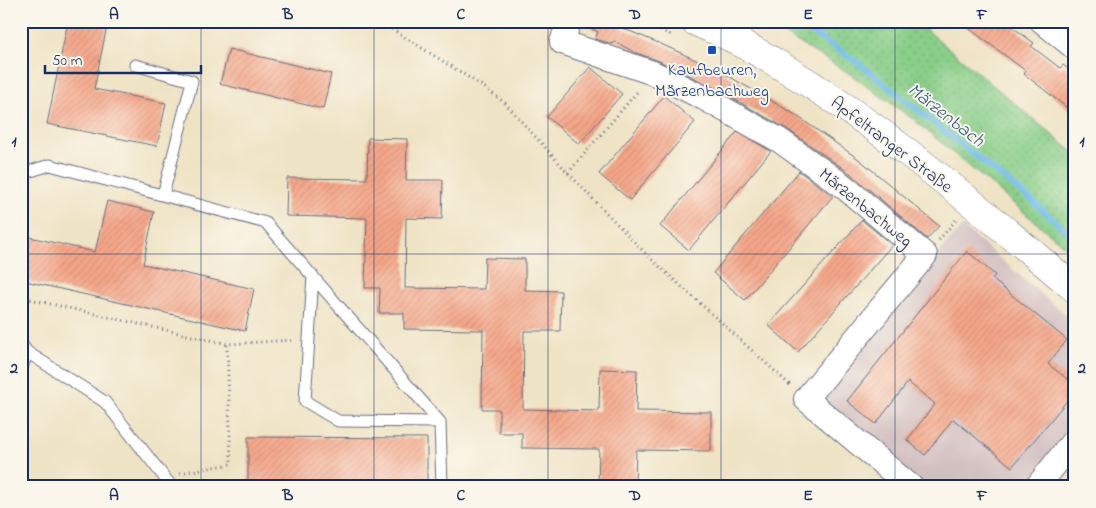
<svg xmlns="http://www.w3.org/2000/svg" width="1096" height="508" font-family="'Indie Flower',sans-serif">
  <defs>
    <pattern id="grass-dots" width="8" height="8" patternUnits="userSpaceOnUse" patternTransform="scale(1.25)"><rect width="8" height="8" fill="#89ce89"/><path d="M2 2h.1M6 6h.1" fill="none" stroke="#76b179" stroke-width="1.8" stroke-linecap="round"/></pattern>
    <pattern id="building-hatch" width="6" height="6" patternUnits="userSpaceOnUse" patternTransform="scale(1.25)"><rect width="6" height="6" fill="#f5a688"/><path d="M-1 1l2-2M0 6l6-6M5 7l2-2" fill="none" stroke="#d18f78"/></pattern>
  </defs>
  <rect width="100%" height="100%" fill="#fbf7ec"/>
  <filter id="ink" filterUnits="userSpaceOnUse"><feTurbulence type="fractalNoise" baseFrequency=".02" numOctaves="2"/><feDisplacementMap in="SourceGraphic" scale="10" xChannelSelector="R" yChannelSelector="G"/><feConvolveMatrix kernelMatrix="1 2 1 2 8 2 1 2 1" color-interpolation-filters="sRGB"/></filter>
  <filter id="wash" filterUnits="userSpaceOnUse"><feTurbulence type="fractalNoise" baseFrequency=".0096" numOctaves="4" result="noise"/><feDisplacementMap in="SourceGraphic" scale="20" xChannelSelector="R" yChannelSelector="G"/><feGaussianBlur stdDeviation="1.12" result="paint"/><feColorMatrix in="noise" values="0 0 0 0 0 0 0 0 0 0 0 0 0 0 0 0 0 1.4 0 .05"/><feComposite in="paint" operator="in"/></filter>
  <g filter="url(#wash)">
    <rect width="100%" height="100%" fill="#efe3c5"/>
    <path fill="#f7d1c8" d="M1075,456v31h-24z"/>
    <path fill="#d2bfc0" d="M962,226l113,97v103l-50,61h-106l-107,-88z"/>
    <path fill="url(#grass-dots)" stroke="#527e74" d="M763,21h153l159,133v101l-162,-136 -66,-47z"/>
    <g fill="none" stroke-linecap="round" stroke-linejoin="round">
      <path stroke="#73bceb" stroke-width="6" d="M794,21l64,42 173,137 44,39"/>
    </g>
    <g id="blocks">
      <path fill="url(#building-hatch)" d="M68,21h40l-14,68 72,14 -9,43 -110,-22z
        M586,21h19l56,23 57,26 76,44 66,46 79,66 -12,13 -76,-65 -64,-45 -76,-43 -52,-25 -25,-9 -20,-11 -2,3 -17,-5 3,-7 -13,-7z
        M959,21h45l30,22 -3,3 29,22 3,-3 12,9v40l-51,-40 2,-3z
        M229,49l102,25 -8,35 -103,-25z
        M590,67l32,27 -43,50 -32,-27z
        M664,96l31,26 -65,78 -31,-26z
        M737,132l34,19 -82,99 -29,-24z
        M368,138l39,1 -1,41h37l-1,39 -36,-1 -1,70 79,1 1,-31 40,1v31l36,1 -1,40h-36l-1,78 76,2 1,-42 37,1 -1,41 75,1v39l-75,-1 -1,37h-37l1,-38 -77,-1v-15h-23v-24h-17l1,-79 -79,-1v-16h-25l1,-25h-15l2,-70 -81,-2 1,-38 80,1z
        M799,171l34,25 -88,104 -32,-27z
        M107,201l47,11 -11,52 111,25 -9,42 -224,-51v-45l74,17z
        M862,220l30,25 -94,107 -30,-27z
        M967,251l28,24 -3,4 75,61 -19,24 27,21v6l-63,76 -59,-48 -28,36 -18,-15 28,-36 -27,-22 -32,42 -29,-23z
        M248,437l179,1v49h-179z"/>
    </g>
  </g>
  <g filter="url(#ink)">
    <use href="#blocks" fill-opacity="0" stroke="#656e82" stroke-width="1"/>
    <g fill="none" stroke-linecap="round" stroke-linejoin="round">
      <defs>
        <path id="lane" d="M135,65l57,16 -29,114
          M21,174l29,-9 216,58 174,199 2,65
          M313,276l-8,125 33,20 102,1
          M21,343l6,9 78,50 67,85
          M21,371l6,-19"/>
        <path id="street" d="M569,21l-7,21 91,31 51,25 75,42 63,45 83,70 -119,144 105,88
          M1042,21l33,27
          M1037,487l38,-48"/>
        <path id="secondary" d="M694,21c15,7 30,13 45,21 122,66 230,157 336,247"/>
      </defs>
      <use href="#lane" stroke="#656e82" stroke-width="13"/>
      <use href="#street" stroke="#656e82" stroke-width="26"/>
      <use href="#secondary" stroke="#656e82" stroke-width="29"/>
      <path stroke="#656e82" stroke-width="3" stroke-dasharray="1 4" stroke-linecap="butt" d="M379,21l105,66 21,16 63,70 80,83 142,129
        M637,21l37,15
        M568,173l70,-82
        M939,240l17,-20
        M21,302l8,-3 198,45 66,-4
        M180,473l51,-9 -4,-120"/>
      <use href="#lane" stroke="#fff" stroke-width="11"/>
      <use href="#street" stroke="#fff" stroke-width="24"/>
      <use href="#secondary" stroke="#fff" stroke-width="28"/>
    </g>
  </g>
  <path fill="none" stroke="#1b2f5e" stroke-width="1" stroke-opacity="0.55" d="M201,21v466M374,21v466M548,21v466M721,21v466M895,21v466M21,254h1054"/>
  <rect fill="#1a4fb4" stroke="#fbf7ec" stroke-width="2" x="707" y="45" width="10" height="10" rx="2.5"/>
  <g text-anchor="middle" stroke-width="4" stroke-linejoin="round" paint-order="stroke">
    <g font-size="18" fill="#164399" stroke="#fbf7ec">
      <text x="712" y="75">Kaufbeuren,<tspan x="712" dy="21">Märzenbachweg</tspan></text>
    </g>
    <g font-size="18" fill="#1b2f5e" stroke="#fbf7ec">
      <text transform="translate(892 144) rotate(37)" y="6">Apfeltranger Straße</text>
      <text transform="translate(866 207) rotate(39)" y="6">Märzenbachweg</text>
    </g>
    <g font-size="19" font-style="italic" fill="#355988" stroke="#fbf7ec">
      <text transform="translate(947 114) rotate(38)" y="7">Märzenbach</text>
    </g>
  </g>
  <rect width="1096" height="508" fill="none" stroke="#fbf7ec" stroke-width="55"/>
  <path d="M45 65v8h156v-8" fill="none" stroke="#1b2f5e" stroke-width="2.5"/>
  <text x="52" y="65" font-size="15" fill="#1b2f5e" stroke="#fbf7ec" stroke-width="4" paint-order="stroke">50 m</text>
  <rect x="28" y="28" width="1040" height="452" fill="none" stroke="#1b2f5e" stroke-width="2"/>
  <g font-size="16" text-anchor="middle" font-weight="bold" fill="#1b2f5e">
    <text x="114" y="19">A</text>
    <text x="288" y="19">B</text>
    <text x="461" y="19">C</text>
    <text x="635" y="19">D</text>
    <text x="808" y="19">E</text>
    <text x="982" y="19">F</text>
    <text x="14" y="146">1</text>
    <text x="1082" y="146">1</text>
    <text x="14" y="373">2</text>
    <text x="1082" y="373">2</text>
    <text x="114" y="500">A</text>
    <text x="288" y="500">B</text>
    <text x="461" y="500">C</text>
    <text x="635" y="500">D</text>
    <text x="808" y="500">E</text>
    <text x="982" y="500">F</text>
  </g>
</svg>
